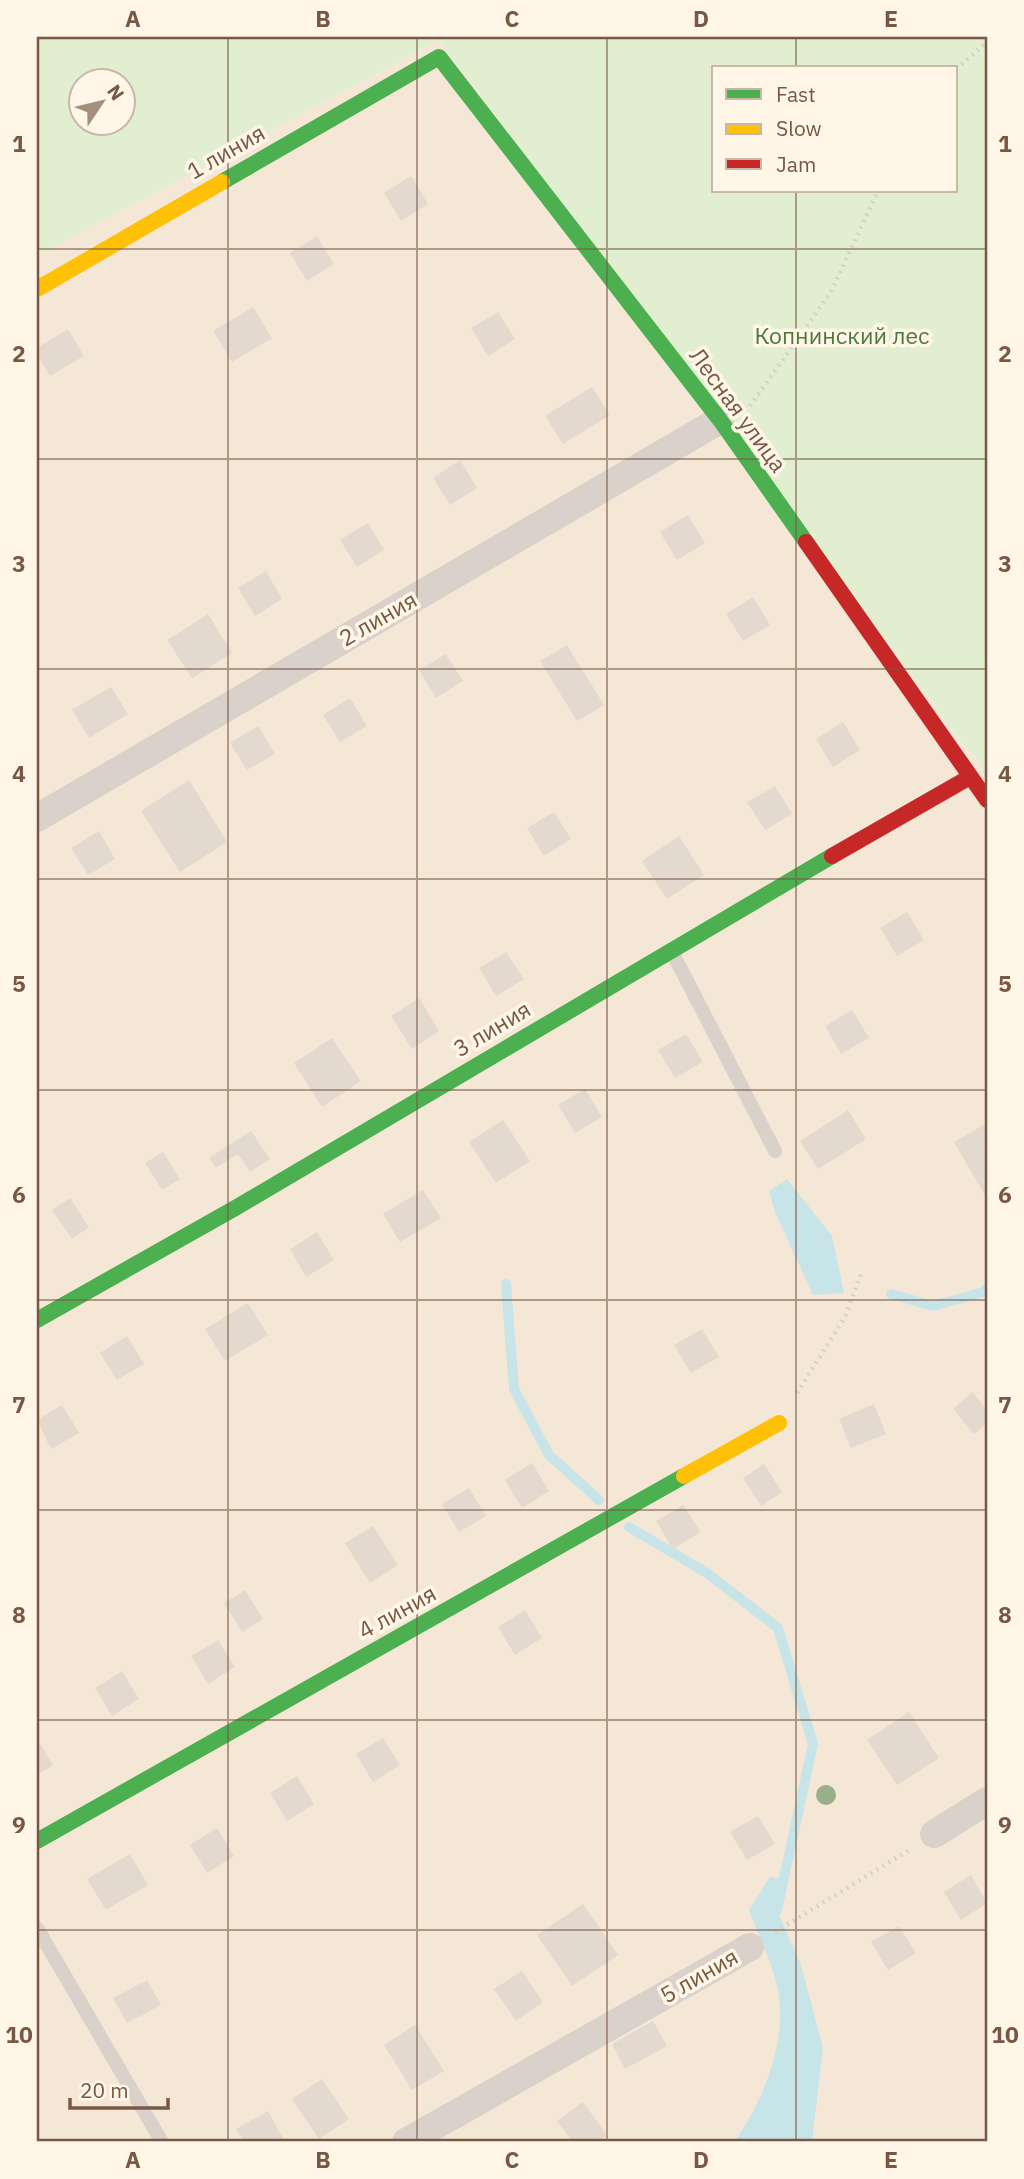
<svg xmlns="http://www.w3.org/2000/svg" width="1024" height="2179" font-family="'IBM Plex Sans',sans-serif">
  <rect width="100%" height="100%" fill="#f7f1e7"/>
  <path fill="#f4e7d6" d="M439,40l548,735v1367h-950v-1886z"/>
  <path fill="#e1efd0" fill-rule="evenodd" d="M37,37h950v738l-548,-735 -402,216zM714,68h242v123h-242zM80,80h42v42h-42z"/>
  <path fill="#c7e5e8" d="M787,1179l45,57 12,57 -31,2 -38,-83 -6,-21z
    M770,1877l14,2 -7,31 24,55 22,83 -11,94h-78c30,-42 55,-104 43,-156 -6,-26 -19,-51 -28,-76z"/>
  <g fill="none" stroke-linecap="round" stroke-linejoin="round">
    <path stroke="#c7e5e8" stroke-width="10" d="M506,1284l8,105 35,66 50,45
      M891,1294l42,12 51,-14 3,-4
      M629,1527l78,46 71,55 35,116 -36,166"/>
  </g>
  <path fill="#e4d9ce" d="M411,176l17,28 -27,17 -17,-28z
    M317,236l17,28 -27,17 -17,-28z
    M253,307l19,31 -40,24 -19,-31z
    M498,312l17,27 -27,17 -17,-28z
    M68,329l16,27 -34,20 -13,-22v-6z
    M592,387l18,28 -47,29 -18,-28z
    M460,460l17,28 -27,17 -17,-27z
    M688,515l17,28 -28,17 -17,-28z
    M368,523l16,27 -27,17 -17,-27z
    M266,571l16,28 -27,17 -17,-28z
    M753,597l17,28 -27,16 -17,-27z
    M208,614l24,39 -40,25 -25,-38z
    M567,645l37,60 -27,16 -37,-60z
    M446,654l17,27 -27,17 -17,-28z
    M111,687l17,27 -39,24 -17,-28z
    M350,698l17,28 -27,16 -17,-27z
    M843,722l17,28 -27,17 -17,-28z
    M258,726l17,28 -28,16 -17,-27z
    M189,780l38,62 -47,30 -39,-61z
    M775,786l17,28 -27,16 -18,-28z
    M554,812l17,27 -27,17 -17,-28z
    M99,831l16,28 -27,16 -17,-27z
    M679,836l25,39 -37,24 -25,-38z
    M907,912l17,28 -27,16 -17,-28z
    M506,952l18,27 -28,17 -17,-28z
    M419,998l20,33 -27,18 -21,-33z
    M852,1010l17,28 -28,16 -16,-28z
    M686,1034l17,28 -28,16 -17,-28z
    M332,1038l29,43 -39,26 -28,-44z
    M585,1089l17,28 -27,16 -17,-28z
    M848,1110l18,29 -48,30 -18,-28z
    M503,1120l27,41 -34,22 -27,-41z
    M987,1123v76l-33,-57z
    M251,1131l19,28 -20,13 -12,-18 -22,14 -7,-10z
    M163,1152l17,27 -18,11 -17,-27z
    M423,1190l18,28 -41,24 -17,-28z
    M70,1198l19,29 -17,12 -20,-29z
    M317,1232l17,28 -28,17 -16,-28z
    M248,1303l20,32 -43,26 -20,-32z
    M702,1329l17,28 -28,16 -17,-28z
    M127,1336l17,28 -27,16 -17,-27z
    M972,1392l15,17v14l-13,11 -21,-25z
    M874,1404l12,30 -35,14 -12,-29z
    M62,1405l17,28 -28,16 -14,-29z
    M532,1463l17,28 -27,17 -17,-28z
    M764,1464l18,28 -21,14 -18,-28z
    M469,1488l17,28 -27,16 -17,-28z
    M683,1505l18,27 -28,17 -17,-28z
    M373,1526l25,39 -28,18 -25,-40z
    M245,1590l18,29 -21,13 -18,-29z
    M525,1610l17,28 -27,17 -17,-28z
    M218,1640l17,27 -27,17 -17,-28z
    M122,1671l17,28 -27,17 -17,-28z
    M909,1712l30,46 -42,27 -30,-45z
    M37,1738l16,27 -16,10z
    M383,1738l17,27 -27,17 -17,-28z
    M297,1776l17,28 -27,17 -17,-28z
    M758,1816l17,28 -28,16 -17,-28z
    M217,1828l17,28 -27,17 -17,-28z
    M130,1854l18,31 -42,25 -19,-31z
    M971,1875l16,28 -26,17 -17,-28z
    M583,1904l35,51 -46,31 -35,-51z
    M899,1926l17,27 -28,17 -17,-28z
    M522,1971l21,31 -27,19 -22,-32z
    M147,1980l14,25 -34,18 -14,-25z
    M653,2021l14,25 -42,23 -13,-25z
    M415,2025l29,46 -32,19 -28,-45z
    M322,2079l27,40 -30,20 -27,-40z
    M583,2102l24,33 -10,7h-24l-16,-21z
    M268,2111l17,31h-41l-8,-13z"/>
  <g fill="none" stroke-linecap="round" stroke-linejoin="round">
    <path stroke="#d8d0c8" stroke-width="4.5" stroke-dasharray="2 5" stroke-linecap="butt" d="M956,69l31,-27
      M750,406l81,-114 47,-101
      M797,1393l48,-76 16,-43
      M775,1932l136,-83"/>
    <path stroke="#dad1cb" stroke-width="14" d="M671,950l104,201
      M37,1928l125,214"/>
    <path stroke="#dad1cb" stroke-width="28" d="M37,818l683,-398
      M934,1834l53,-33
      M406,2142l344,-195"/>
    <path stroke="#4caf50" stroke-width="16" d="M222,182l217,-125 281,363 86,122
      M37,1320l200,-113 595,-351
      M37,1841l647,-365"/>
    <path stroke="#ffc107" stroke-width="16" d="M37,289l185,-107
      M684,1476l95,-53"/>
    <path stroke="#c62828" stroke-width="16" d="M806,542l181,258
      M832,856l138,-79"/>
  </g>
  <circle fill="#98af87" cx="826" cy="1795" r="10"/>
  <path fill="none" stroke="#775845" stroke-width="2" stroke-opacity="0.55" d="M228,37v2105M417,37v2105M607,37v2105M796,37v31M796,191v1951M37,249h950M37,459h950M37,669h950M37,879h950M37,1090h950M37,1300h950M37,1510h950M37,1720h950M37,1930h950"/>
  <g text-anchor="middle" stroke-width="7" stroke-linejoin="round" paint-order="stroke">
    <g font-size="23" fill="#775845" stroke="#fff6e8">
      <text transform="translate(226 152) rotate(-30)" y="8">1 линия</text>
      <text transform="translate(738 410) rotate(54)" y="8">Лесная улица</text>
      <text transform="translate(378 619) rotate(-30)" y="8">2 линия</text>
      <text transform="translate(492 1029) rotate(-31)" y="8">3 линия</text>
      <text transform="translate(397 1612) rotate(-29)" y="8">4 линия</text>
      <text transform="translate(699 1976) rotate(-30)" y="8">5 линия</text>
    </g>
    <g font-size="23" fill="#4a7939" stroke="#fff6e8">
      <text x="842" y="344">Копнинский лес</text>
    </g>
  </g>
  <rect width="1024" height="2179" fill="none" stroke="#fff6e8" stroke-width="77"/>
  <rect x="712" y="66" width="245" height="126" fill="#fff6e8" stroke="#c9b7a7" stroke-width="2"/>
  <rect x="726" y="89" width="35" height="10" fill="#4caf50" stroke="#c9b7a7" stroke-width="2"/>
  <text x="776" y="102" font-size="21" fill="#775845">Fast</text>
  <rect x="726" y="124" width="35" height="10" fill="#ffc107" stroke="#c9b7a7" stroke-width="2"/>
  <text x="776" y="136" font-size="21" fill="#775845">Slow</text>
  <rect x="726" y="159" width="35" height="10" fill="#c62828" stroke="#c9b7a7" stroke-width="2"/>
  <text x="776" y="172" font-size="21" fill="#775845">Jam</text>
  <g transform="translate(102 102) rotate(55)"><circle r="33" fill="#fff6e8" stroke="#c9b7a7" stroke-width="2"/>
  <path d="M0-5L12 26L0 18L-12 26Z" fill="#a48e7e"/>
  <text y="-10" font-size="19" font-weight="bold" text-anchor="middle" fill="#775845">N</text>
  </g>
  <path d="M70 2098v10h98v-10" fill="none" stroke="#775845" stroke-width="3.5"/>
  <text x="80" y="2098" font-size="21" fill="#775845" stroke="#fff6e8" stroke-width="5" paint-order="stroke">20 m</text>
  <rect x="38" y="38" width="948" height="2102" fill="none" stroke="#775845" stroke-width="2.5"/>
  <g font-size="23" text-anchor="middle" font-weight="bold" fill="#775845">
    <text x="133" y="27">A</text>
    <text x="323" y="27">B</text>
    <text x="512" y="27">C</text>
    <text x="701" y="27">D</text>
    <text x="891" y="27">E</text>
    <text x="19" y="152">1</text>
    <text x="1005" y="152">1</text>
    <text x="19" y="362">2</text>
    <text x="1005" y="362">2</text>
    <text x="19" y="572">3</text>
    <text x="1005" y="572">3</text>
    <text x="19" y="782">4</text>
    <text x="1005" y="782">4</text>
    <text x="19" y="992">5</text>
    <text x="1005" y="992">5</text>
    <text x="19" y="1203">6</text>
    <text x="1005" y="1203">6</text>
    <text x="19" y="1413">7</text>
    <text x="1005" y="1413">7</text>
    <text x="19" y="1623">8</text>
    <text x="1005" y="1623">8</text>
    <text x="19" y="1833">9</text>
    <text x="1005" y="1833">9</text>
    <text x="19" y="2043">10</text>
    <text x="1005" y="2043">10</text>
    <text x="133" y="2168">A</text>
    <text x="323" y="2168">B</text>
    <text x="512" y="2168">C</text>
    <text x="701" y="2168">D</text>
    <text x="891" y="2168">E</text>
  </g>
</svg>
